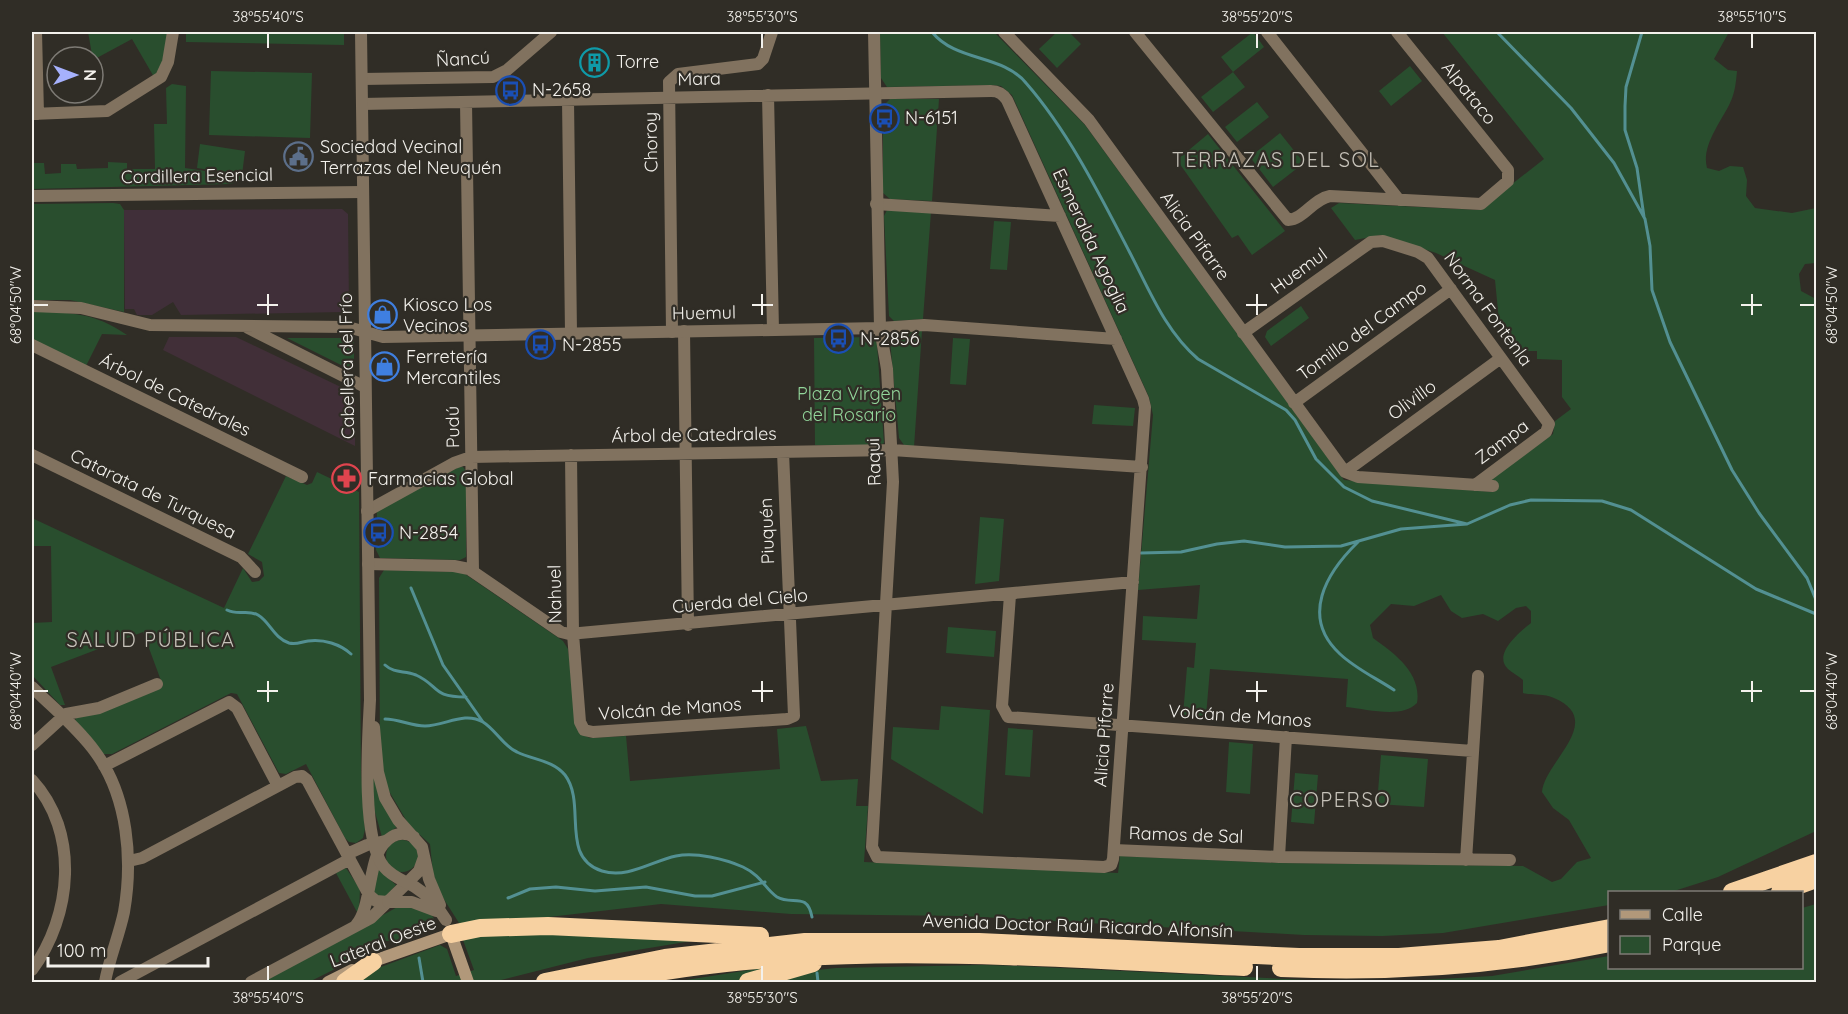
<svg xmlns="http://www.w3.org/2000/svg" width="1848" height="1014" font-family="Quicksand,sans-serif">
  <rect width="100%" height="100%" fill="#302d26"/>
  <path fill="#412f38" d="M169,337h67l109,52 10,15v42l-192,-96z"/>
  <path fill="#402f39" d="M342,209l6,5 1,93 -6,5 -162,3 -8,-13 -21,13h-15l-3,-6h-9l-1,-99z"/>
  <path fill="#294e2e" d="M88,32h80l-5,30 -9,15 -22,-38 -39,21z
    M186,32h158v13l-158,-3z
    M880,32h114l91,93 259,355 150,12 1,-11 -5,-1 63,-46 2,-13 16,-12 -9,-12v-37l-25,-1v-8h-16l-22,-30 -4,-41 -59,-27 -55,-18 -26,5 -24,-32 8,-5 140,7 65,-51 -102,-127h287l-15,27 14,11 9,1c-1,11 -2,22 -7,32 -9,19 -29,43 -23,65l12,3 11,-5 13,1 4,13 -1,16 9,12 37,5 24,-5v55l-11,1 -6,10 2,17 15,8v532l-98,46 -47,15h-61l-1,13 -166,28 -61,3 -78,-1 -342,-19 -171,-2 -130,-10 -164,19h-38l-19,-30 -7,-20 -3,-29 -21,-19 -23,-39 -6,-35 -1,-173 5,-8 78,2 101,69 5,8 11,84 11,5 36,-2 4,45 150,-12 -3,-40 29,-3 15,55 37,-2 -2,27h12l-4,56 254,11 2,-17 159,7 244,3 29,16 9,-3 16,-17 14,-4 -22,-38 -16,-12 -11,-16c2,-30 65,-71 12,-94 -11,-5 -20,-2 -31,-5v-13c-4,-4 -11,-7 -15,-11 -16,-15 13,-38 23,-46v-12l-5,-5 -10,2 -18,13 -15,-7 -21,4 -11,-7 -10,-16 -27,11 -23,-2 -21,21 3,13c21,15 49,35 44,65 -15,16 -50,6 -71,4l2,-28 -138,-10 -4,47 -23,-1 4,-48 7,1 2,-25 -54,-3 1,-24 54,3 3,-34 -62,5 15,-175 -4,-18 -137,-302 -11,-9 -9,-1 -105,2 -6,-9z
    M1057,32h12l12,12 -24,24 -18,-19z
    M1253,32l11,15 -31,25 12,15 -32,25 -12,-15 32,-25 -12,-15z
    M1410,66l12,15 -31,25 -12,-15z
    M211,71l101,2 -2,65 -101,-3z
    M172,84l14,2 -1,82 60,9 -14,7 -199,5v-26h12l1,11 16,-1v-9h15l1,5 31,-1v-6l19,1v6h28l-1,-45h13l-1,-36z
    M890,99h49l-7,102 -42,-2 -7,-6v-87z
    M1257,102l12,15 -32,25 -12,-15z
    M1280,133l24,30 -31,24 -23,-30z
    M1208,134l77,97 -33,24 -14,-20 -6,3 -55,-78z
    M200,144l45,7 -3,24 -45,-7z
    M113,203l7,1 4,6v102l-54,-12h-38v-96z
    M887,210l44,2 -8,107 -29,2 -5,-5 -5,-100z
    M994,221l17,1 -4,48 -17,-1z
    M1301,306l8,12 -38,28 -6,-9 2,-6z
    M32,311c39,2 62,1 95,24l-25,-1 -16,32 -54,-27z
    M922,331l-8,116 -10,-2 -5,-7 -9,-98 5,-7z
    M870,337l6,2 1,5 7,99 -6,3 -63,-1 -1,-107z
    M287,338h64l3,4v27l-3,1z
    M953,338l17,1 -4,46 -16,-1z
    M1094,405l41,3 -2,18 -41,-2z
    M459,467h4l3,4v86l-6,3 -80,-2 -4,-8 1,-39z
    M317,472l42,20 2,278 4,59 -2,9 -7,5 -7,-1 -4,-4 -39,-74 -20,10 -7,-1 -42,-79 -6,-1 -119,61h-9l-28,-32 1,-5 25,-5 62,-26 -20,-54 -92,35 14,38h-5l-28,-30v-52l20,-1 -1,-76h-19v-28l192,90 19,-40 9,14 7,-1 5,-5 -2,-14 -14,-8 38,-78 21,9 5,-2z
    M980,517l24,2 -5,62 -24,3z
    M948,627l48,4 -2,26 -48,-4z
    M941,706l49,4 -7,104 -92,-55 2,-32 46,3z
    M1008,728l25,2 -3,47 -25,-2z
    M1229,742l24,2 -3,50 -24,-2z
    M1381,755l47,4 -4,48 -47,-3z
    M371,766l26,61 -15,10 -9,-32z
    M1295,773l23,2 -4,49 -23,-2z
    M386 856a16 16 0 1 1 32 0a16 16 0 1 1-32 0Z
    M346,868l14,21 -1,22 -2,1 -21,-39z
    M377,868l19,17 -10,11h-8l-7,-8z
    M1816,904v78h-428l104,-6 117,-20 1,12h192v-60z
    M401,905l30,8 7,14 -36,14h-22l-30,12 -11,14 -30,15h-47z
    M474,932l224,8 -110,18 -95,24h-141l18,-11 70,-26 7,4 9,27 18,-6 -11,-30z
    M788,964l-49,18h-68h2z
    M982,965l37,1 331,16h-580l39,-11 27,-3z"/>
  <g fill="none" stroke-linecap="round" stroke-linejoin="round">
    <path stroke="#539092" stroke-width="3" d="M932,32c24,30 70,22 94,51 42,48 74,112 103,168 20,38 36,80 69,108l88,51 9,10 21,39 28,28 28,14 95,23
      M1497,32l74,76 43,55 31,56 5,27 2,44 18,52 62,128 27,43 48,65 9,22
      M1642,32l-16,55 -1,19v24l12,38 7,49
      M1358,542c-32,31 -58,75 -18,112 16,15 36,24 54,36
      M1141,553l40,-1 36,-8 27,-3 41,6 56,-1 60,-17 66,-5 43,-19 21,-5 71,1 29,9 125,79 60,25
      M411,588l32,77 40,57
      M227,610c12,6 20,-1 31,5 12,7 16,23 31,28 7,2 12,-1 19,-2 16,-2 32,3 43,13
      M385,665c10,9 19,5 31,10 24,11 15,22 50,22
      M385,719c14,0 26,7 40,7 20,0 39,-15 58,-4 13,8 20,24 34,30 16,8 36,8 48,23 22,29 -6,82 37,96 26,8 50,-10 74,-15 20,-4 49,3 67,11 19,9 22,22 34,30 15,9 30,-6 35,20
      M508,898l22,-9 26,-2 39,4 51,-4 49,9h17l53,-14
      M419,958l4,24
      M817,973l1,9"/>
    <path stroke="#81725f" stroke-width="12" d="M36,32l2,82
      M1004,32l85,88 256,352 13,5 135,9
      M1135,32l153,188c16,-1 25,-21 42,-24l151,8 27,-23v-11l-111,-138
      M1267,32l132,168
      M362,79l131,-2 14,-7 44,-38
      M768,95l5,235
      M568,100l3,233
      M466,102l7,469
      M362,104l629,-13c8,0 12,3 16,9 45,100 91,199 136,299l2,8 -32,452 -2,6 -7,2 -227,-10 -5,-10 21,-365 -6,-113 -7,-41 44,-3 192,14
      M32,114l75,-3 54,-34 7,-15 5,-30
      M32,196l331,-4
      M876,204l184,12
      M684,331l4,294
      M672,332l-3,-250 9,-8 80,-10 5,-5 9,-27
      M1243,333l128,-91 12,-1 35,11 10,6 121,166 -3,8 -71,53
      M32,345l270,132
      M1294,403l157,-114
      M32,455l209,102 14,15
      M571,455l2,179 7,88 4,8 9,2 194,-13 7,-3 -11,-264
      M1345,472l156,-114
      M367,511l87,-48 17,-6 421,-7 250,17
      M368,564l86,2 15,3 92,63 8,2 564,-52
      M1010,595l-8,111 6,11 465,34
      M32,687c21,21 46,41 64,66 32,44 37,107 28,159 -5,24 -15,47 -19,70
      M32,745l34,-31 33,-6 58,-24
      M104,766l125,-64 8,6 41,78
      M32,780c48,52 40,136 0,190
      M1114,850l165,7 231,3
      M347,854l20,-9 18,-4
      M1279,857l7,-120
      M1466,860l12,-184
      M129,861l13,-3 153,-81 7,-1 5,4 62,115 7,6 12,1
      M356,925c13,-14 13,-50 21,-70
      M120,982l230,-123
      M251,982l120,-64 36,-35"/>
    <path stroke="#81725f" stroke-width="12" d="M361,32l9,668c-2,37 -9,139 14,167 8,10 21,14 31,20 13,8 23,20 31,33
      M32,306l49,2 69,17 198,2 35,10 497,-9 -6,-296
      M248,328l117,59
      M374,727l4,45 7,26 13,22 24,27 7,32 11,26
      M377,855c7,-16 21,-27 37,-18
      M407,883l12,-12 5,-14
      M388,902h24l24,9"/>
    <path stroke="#b1987a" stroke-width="12" d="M368,963l83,-29 17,48
      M328,982l24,-12"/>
    <path stroke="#f7d1a1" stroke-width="18" d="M1732,892l84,-29
      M1780,892l36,-13
      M451,934l29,-6 68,-2 212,10
      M1281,968c112,5 219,-2 329,-25
      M345,982l28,-20
      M545,982l120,-24 140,-16h174l320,15h100l100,-8 111,-21
      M606,982c211,-45 425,-24 638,-15
      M748,982l65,-19"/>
  </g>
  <path fill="none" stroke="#f3f1ec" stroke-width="2" d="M268,33v15M762,33v15M1257,33v15M1752,33v15M268,294v21M762,294v21M1257,294v21M1752,294v21M33,305h15M257,305h21M752,305h21M1246,305h21M1741,305h21M1800,305h15M268,681v21M762,681v21M1257,681v21M1752,681v21M33,691h15M257,691h21M752,691h21M1246,691h21M1741,691h21M1800,691h15M268,966v15M762,966v15M1257,966v15"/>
  <defs>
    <symbol id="building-ring" viewBox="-11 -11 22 22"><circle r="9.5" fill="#302d26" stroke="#0f9aa8" stroke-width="1.5"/><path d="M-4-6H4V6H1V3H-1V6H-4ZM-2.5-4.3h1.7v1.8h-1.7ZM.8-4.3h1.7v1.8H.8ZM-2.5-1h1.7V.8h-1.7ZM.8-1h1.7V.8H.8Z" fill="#0f9aa8"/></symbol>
    <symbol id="bus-ring" viewBox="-11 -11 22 22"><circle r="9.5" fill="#302d26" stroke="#1a4fb4" stroke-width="1.5"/><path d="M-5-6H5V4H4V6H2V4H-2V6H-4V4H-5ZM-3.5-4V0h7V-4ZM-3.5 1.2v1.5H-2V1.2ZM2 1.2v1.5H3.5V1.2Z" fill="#1a4fb4"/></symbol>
    <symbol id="civic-ring" viewBox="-11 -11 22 22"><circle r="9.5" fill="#302d26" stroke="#5c6f8a" stroke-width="1.5"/><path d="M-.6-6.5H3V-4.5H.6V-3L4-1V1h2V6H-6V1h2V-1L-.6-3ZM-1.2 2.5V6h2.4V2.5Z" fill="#5c6f8a"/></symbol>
    <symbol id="shop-ring" viewBox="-11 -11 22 22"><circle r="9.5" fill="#302d26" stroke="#3f7fe0" stroke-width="1.5"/><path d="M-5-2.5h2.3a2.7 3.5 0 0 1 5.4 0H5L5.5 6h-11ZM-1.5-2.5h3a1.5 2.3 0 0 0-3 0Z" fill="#3f7fe0"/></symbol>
    <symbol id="pharmacy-ring" viewBox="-11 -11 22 22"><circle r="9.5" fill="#302d26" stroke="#e0444e" stroke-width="1.5"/><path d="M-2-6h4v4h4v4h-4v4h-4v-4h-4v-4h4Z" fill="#e0444e"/></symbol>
  </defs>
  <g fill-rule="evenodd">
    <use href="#building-ring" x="578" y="46" width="33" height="33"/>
    <use href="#bus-ring" x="494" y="74" width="33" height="33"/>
    <use href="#bus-ring" x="868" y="102" width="33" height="33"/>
    <use href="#civic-ring" x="282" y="140" width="33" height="33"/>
    <use href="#shop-ring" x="366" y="298" width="33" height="33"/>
    <use href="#bus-ring" x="822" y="322" width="33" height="33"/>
    <use href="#bus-ring" x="524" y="328" width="33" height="33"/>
    <use href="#shop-ring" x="368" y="350" width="33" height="33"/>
    <use href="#pharmacy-ring" x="330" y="462" width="33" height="33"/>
    <use href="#bus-ring" x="362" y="516" width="33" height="33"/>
  </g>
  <g text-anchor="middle" stroke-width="4.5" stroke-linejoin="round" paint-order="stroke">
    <g font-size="18" fill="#f3f1ec" stroke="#302d26">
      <text transform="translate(463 59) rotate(-3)" y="6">Ñancú</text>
      <text transform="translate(699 79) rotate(-1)" y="6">Mara</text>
      <text transform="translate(1469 93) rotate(51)" y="6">Alpataco</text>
      <text transform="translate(651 142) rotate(-91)" y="6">Choroy</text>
      <text transform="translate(197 176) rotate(-1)" y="6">Cordillera Esencial</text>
      <text transform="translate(1195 236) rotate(54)" y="6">Alicia Pifarre</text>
      <text transform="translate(1091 241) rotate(65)" y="6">Esmeralda Agoglia</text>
      <text transform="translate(1299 271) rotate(-36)" y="6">Huemul</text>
      <text transform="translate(1488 309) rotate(54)" y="6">Norma Fontenla</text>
      <text transform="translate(704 313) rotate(-1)" y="6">Huemul</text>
      <text transform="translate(1362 331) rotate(-36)" y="6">Tomillo del Campo</text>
      <text transform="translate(347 366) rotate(-91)" y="6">Cabellera del Frío</text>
      <text transform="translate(175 395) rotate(26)" y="6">Árbol de Catedrales</text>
      <text transform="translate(1412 400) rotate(-36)" y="6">Olivillo</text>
      <text transform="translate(453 427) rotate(-91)" y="6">Pudú</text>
      <text transform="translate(694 435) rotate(-1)" y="6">Árbol de Catedrales</text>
      <text transform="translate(1502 442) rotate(-37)" y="6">Zampa</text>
      <text transform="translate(874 462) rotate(-92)" y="6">Raqui</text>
      <text transform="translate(153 494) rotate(26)" y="6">Catarata de Turquesa</text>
      <text transform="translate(767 531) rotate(-92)" y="6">Piuquén</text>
      <text transform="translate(555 594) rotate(-91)" y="6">Nahuel</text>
      <text transform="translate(740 601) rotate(-5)" y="6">Cuerda del Cielo</text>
      <text transform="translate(670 709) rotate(-4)" y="6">Volcán de Manos</text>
      <text transform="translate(1240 716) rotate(4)" y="6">Volcán de Manos</text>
      <text transform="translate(1104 735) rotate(-86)" y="6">Alicia Pifarre</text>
      <text transform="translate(1186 835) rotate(2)" y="6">Ramos de Sal</text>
      <text transform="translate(1078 926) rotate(2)" y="6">Avenida Doctor Raúl Ricardo Alfonsín</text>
      <text transform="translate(383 942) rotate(-21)" y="6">Lateral Oeste</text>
    </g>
    <g font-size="18" fill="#f3f1ec" stroke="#302d26" text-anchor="start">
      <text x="616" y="68">Torre</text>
      <text x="532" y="96">N-2658</text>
      <text x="905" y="124">N-6151</text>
      <text x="320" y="153">Sociedad Vecinal<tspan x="320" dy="21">Terrazas del Neuquén</tspan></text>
      <text x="403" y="311">Kiosco Los<tspan x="403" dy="21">Vecinos</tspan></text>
      <text x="860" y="345">N-2856</text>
      <text x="562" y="351">N-2855</text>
      <text x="406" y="363">Ferretería<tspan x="406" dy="21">Mercantiles</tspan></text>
      <text x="368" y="485">Farmacias Global</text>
      <text x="399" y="539">N-2854</text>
    </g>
    <g font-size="18" fill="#92d59a" stroke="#302d26">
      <text x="849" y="400">Plaza Virgen<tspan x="849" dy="21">del Rosario</tspan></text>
    </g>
    <g font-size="20" letter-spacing="1.5" fill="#c6c2b9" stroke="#302d26">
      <text x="1276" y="167">TERRAZAS DEL SOL</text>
      <text x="151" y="647">SALUD PÚBLICA</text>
      <text x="1340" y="807">COPERSO</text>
    </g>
  </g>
  <rect width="1848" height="1014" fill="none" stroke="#302d26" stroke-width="66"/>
  <rect x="1608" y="891" width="195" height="78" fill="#302d26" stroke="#7e7b75" stroke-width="1.5"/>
  <rect x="1620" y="910" width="30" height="9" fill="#b1987a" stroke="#7e7b75" stroke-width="1.5"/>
  <text x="1662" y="921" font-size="18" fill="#f3f1ec">Calle</text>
  <rect x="1620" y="936" width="30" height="18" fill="#294e2e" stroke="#7e7b75" stroke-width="1.5"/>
  <text x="1662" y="951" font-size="18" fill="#f3f1ec">Parque</text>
  <g transform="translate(75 75) rotate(90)"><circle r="28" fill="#302d26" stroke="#7e7b75" stroke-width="1.5"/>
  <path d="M0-4.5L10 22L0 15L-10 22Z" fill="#a6b1fc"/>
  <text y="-9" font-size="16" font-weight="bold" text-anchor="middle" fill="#f3f1ec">N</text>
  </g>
  <path d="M48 957v9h160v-9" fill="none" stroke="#f3f1ec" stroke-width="3"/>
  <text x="57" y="957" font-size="18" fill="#f3f1ec" stroke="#302d26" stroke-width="4.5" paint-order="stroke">100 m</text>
  <rect x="33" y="33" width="1782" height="948" fill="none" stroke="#f3f1ec" stroke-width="2"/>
  <g font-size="15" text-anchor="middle" fill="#f3f1ec">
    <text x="268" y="22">38°55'40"S</text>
    <text x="762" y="22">38°55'30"S</text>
    <text x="1257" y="22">38°55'20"S</text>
    <text x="1752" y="22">38°55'10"S</text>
    <text transform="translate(1832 305) rotate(-90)" y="5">68°04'50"W</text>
    <text transform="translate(16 305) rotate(-90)" y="5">68°04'50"W</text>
    <text transform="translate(1832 691) rotate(-90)" y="5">68°04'40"W</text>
    <text transform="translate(16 691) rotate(-90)" y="5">68°04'40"W</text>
    <text x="268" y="1003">38°55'40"S</text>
    <text x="762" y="1003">38°55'30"S</text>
    <text x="1257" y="1003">38°55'20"S</text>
  </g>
</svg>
